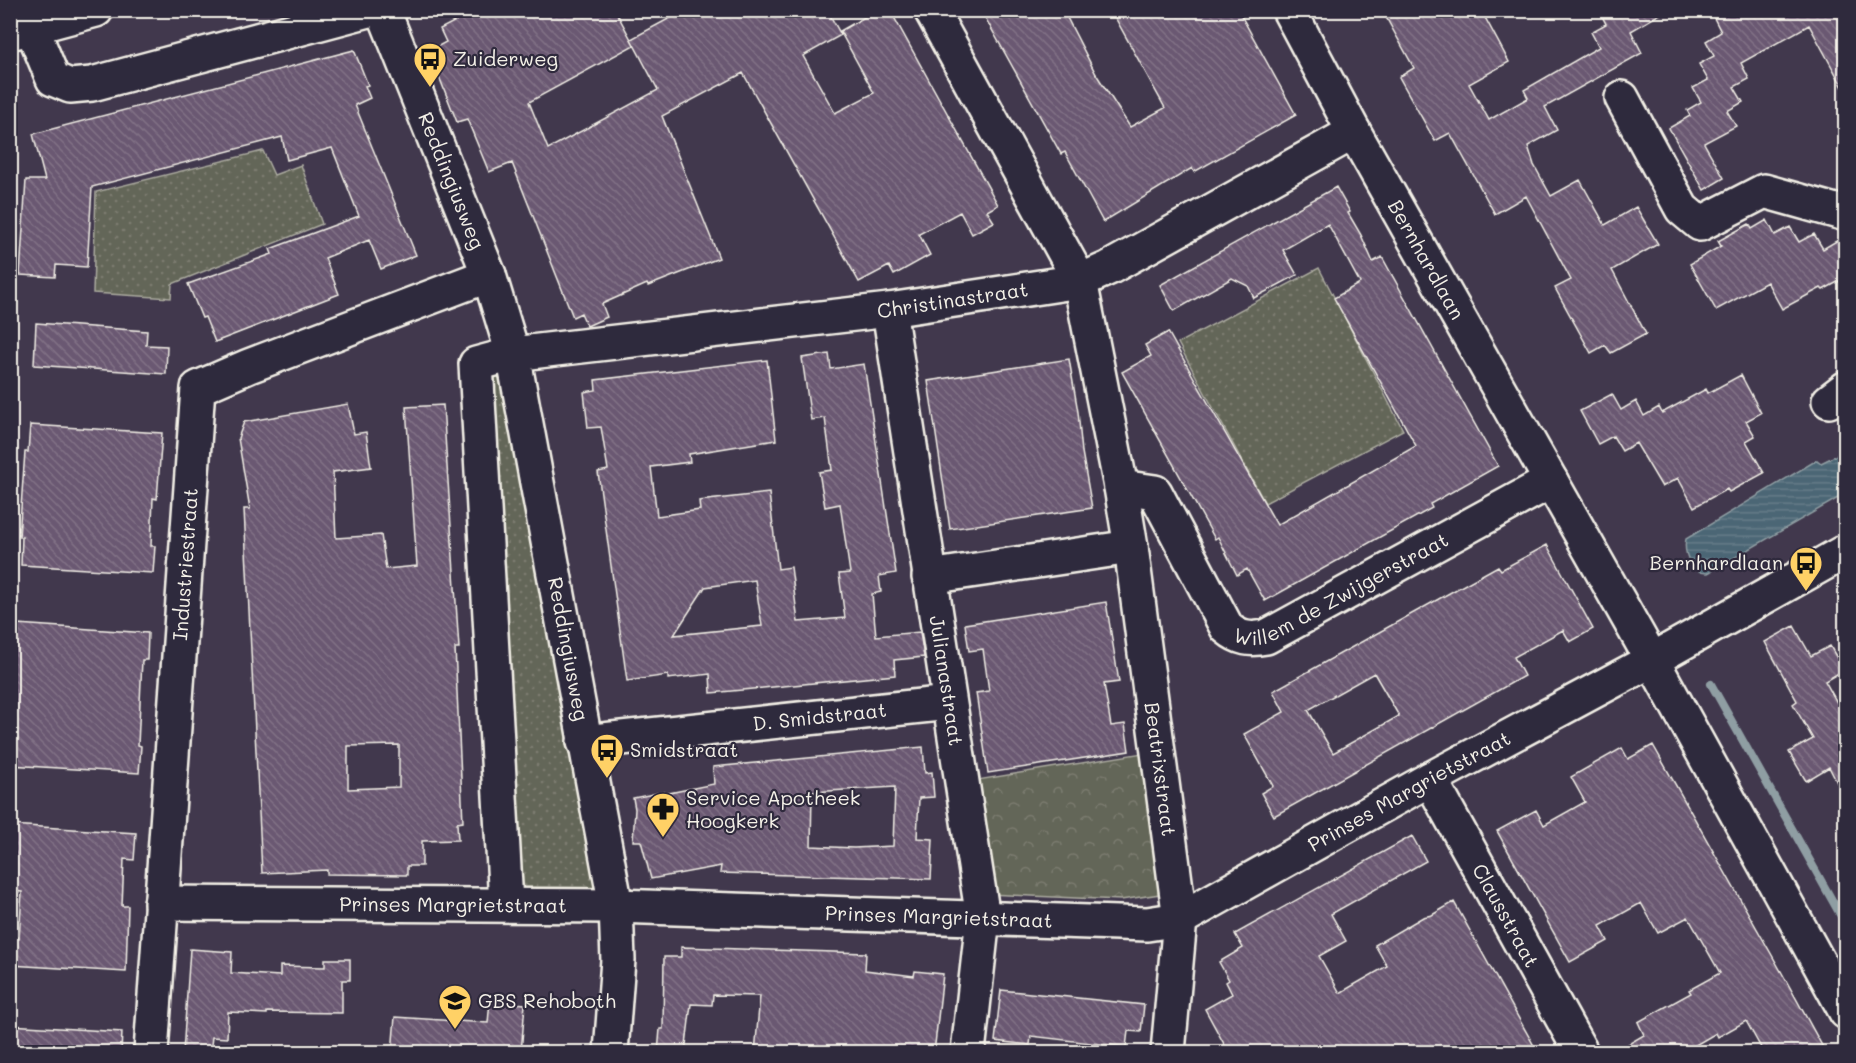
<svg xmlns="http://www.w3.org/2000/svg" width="1856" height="1063" font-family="Mali,sans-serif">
  <defs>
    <pattern id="grass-dots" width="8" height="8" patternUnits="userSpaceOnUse" patternTransform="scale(1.5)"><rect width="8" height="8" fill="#646658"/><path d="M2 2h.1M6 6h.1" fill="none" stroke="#7b7c70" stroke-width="1.8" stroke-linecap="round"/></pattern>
    <pattern id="park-crowns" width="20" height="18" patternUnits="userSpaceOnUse" patternTransform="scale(1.5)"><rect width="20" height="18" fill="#646658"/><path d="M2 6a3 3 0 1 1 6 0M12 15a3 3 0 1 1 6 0" fill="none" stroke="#7b7c70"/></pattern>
    <pattern id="water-rules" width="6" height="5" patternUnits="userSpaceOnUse" patternTransform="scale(1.5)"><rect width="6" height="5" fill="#4c6675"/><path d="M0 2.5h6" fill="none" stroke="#667c89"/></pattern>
    <pattern id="building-back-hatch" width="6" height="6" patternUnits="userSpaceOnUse" patternTransform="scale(1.5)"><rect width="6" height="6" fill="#6b5972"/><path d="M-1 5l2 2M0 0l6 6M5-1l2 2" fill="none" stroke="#817186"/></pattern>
  </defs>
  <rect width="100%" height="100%" fill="#41384d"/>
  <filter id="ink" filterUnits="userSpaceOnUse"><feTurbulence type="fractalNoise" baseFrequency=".0167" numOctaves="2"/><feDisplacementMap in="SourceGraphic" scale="12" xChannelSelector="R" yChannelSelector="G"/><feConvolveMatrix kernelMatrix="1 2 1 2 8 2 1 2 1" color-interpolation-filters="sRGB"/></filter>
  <g filter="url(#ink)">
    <path fill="url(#grass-dots)" stroke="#acaca0" stroke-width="1.5" d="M263,151l11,24 27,-10 21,59 -150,60 -1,14 -78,-5 3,-101z
      M1319,268l84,162 -138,73 -87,-160z
      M510,376l90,514 -88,5 -26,-518z"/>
    <path fill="url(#park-crowns)" stroke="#acaca0" stroke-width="1.5" d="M1149,752l17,141 -45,7 -134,-6 -16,-113z"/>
    <path fill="url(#water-rules)" stroke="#8f9ea3" stroke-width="1.5" d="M1845,451v43l-137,79c-16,1 -25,-19 -22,-34l131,-79 4,3z"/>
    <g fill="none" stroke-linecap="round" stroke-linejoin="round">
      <path stroke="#8f9ea3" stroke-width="8" d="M1711,684l135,241"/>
    </g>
    <path fill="url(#building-back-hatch)" stroke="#f4f1e8" stroke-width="1.5" fill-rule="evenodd" d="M477,10h138l19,35 -105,57 19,47 110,-59 -27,-51 54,-29h142l14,25 -38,21 32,57 39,-20 -34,-62 37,-21h13l108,195 -11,6 7,11 -22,12 -12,-22 -41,22 11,21 -36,20 -5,-9 -30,16 -116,-209 -81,43 57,142 -71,28 -1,-2 -45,20 5,13 -20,9 -6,-13 -8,4 -61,-154 -23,9 -22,-53 -10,3 -28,-71 17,-9 -6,-13z
      M981,10h82l33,64 34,53 35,-19 -54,-98h127l58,105 -102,57 -2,-4 -89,54 -38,-70 -4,2z
      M1382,10h99l28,52 -40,22 20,36 39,-22 -4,-8 75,-43 -8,-15 15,-8 -7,-14h68l-36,21 11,22 -97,54 12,23 -29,16 6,19 17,31 29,-16 25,45 31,-18 22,37 -46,26 34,64 -35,19 -6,-8 -14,8 -36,-65 16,-8 -45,-84 -31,18 -45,-81 -15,8 -36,-64 15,-9z
      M1710,10h135v81l-36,-66 -68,38 8,16 -15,8 9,15 -16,9 9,15 -32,17 20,35 -20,12 -35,-62 21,-12 -3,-6 14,-8 -8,-14 15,-8 -9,-16 15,-8 -8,-15 15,-9z
      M354,50l14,35 -3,1 5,12 -15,7 61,150 -35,14 -12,-29 -44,18 14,36 -124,48 -10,-25 -3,1 -14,-34 84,-30 -2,-5 89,-33 -27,-68 -45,12 -5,-23 -190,50 -5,80 -31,-2 -1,12 -35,-2 6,-95h19l-12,-46z
      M1336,187l14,25 -2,1 13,22 12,27 9,-5 116,209 -68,38 2,4 -167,93 -18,-32 -10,6 -19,-38 -3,2 -93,-167 29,-16 -6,-11 23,-13 109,193 139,-79 -82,-148 26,-15 -32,-59 -45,26 14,25 -43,23 -6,-12 -16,-8 -58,33 -14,-26z
      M1767,220l8,15 15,-8 9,15 15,-8 9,15 15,-9 7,14v24l-22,12 -2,-2 -39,21 -15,-27 -51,28 -26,-46 31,-18 -3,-5 31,-17 3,5z
      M36,323l111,8 -1,14 21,1 -1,28 -132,-9z
      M829,354l2,15 33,-5 32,209 -17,3 2,16 -9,2 4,42 44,-4 4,25 -30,3 1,15 -184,18 -1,-19 -42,5v-4l-41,6 -29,-209 10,-2 -7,-43 -13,1 -4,-36 12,-2 -1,-10 172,-20 9,80 -87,14 1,8 -39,5 6,49 43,-6 -1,-9 70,-8 9,76 13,-2 7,55 47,-4 -6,-44 11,-1 -10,-69 -15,3 -6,-35 13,-2 -7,-52 -14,2 -9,-62zM755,580l7,46 -88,9 31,-48z
      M1069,359l9,53 4,40 10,56 -142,21 -22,-148z
      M1741,375l20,38 -15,8 9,15 -9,5 18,32 -35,19 -2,-3 -33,18 -16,-29 -16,9 -26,-44 -14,8 -9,-15 -15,8 -18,-33 32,-17 9,16 15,-9 8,15 15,-9 3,6 44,-24 2,4z
      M348,404l6,30 12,-2 5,35 -38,5 3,66 45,-3 5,34 31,-3 -11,-159 37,-2 16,243h-4l8,174 -6,1 1,17 -36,1v25h-15v9l-80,-1v-4l-65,3 -18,-364h6l-12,-71 6,-16zM399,745v42l-51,2v-43z
      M30,425l132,8 -5,66 -4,-1 -2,48h4l-2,27 -132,-8 1,-28h-3l3,-44 3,-41h3z
      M1547,545l46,84 -23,13 -7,-12 -49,27 10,19 -250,140 -13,-23 12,-7 -29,-52 40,-22 -11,-21 225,-125 3,4zM1374,673l25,43 -66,37 -25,-43z
      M1106,602l13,80 -15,2 7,42 14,-2 4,27 -141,22 -12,-80 13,-2 -6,-42 -14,2 -4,-27z
      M17,624l131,9 -1,27h-5l-4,85 3,1 -2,27 -129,-8v-114h5z
      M1794,626l17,30 19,-10 14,24 -19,11 20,36v81l-16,-31 -23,14 -17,-29 24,-13 -20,-35 4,-3 -32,-59z
      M1653,745l129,228 44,80h-62l-18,-32 -28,16 -2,-4 -34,20h-69l31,-18 -6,-13 53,-29 -2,-3 31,-17 -32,-56 -30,16 -17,-30 -41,23 8,15 -38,21 -73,-131 39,-21 8,15 41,-23 -14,-25 51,-29 6,11z
      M923,747l2,26 7,-1 2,25 -15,1 -2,40 16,1 -2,40 -211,-6 1,-7 -70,13 -10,-38h-8l2,-32 -2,-11 31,-6v2l50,-10 -1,-17zM895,787l-2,59 -39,2 -43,-2 1,-54z
      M10,825l126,8 -2,27 -10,-1 -2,47h6l-2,66 -116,-7v-27l9,1 3,-47 -9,-1 2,-39h-5z
      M1412,836l14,25 -95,53 15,27 -27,15 21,37 47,-27 -12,-21 48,-28 9,-2 22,-13 84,151h-309l-24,-44 27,-15 -6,-12 3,-2 -10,-18 24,-14 -8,-14z
      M681,947l185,6 -1,17 49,6 1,-5 28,3 -9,79 -78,-6 -1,6h-100l5,-57 -47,-1 -1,10 -21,-1 -6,49h-27l2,-24h3l1,-72h17z
      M190,949l42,3 -1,21 49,3v-10l45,1v-8h25v21h-8v33l-75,-1v2l-39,-2 -1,26 -15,-1 -2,16h-27z
      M1001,990l143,15 -3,27 -13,-1 -2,16 -95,-11 -1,9 -35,-4z
      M490,1001l35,3 -4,49h-129l3,-36 93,6z
      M10,1025l112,7 -1,21h-111z"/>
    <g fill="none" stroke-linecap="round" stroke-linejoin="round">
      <defs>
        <g id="minor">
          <path id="s1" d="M383,10l106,265 24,79 103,552 2,54 -7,92"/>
          <path id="s2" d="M931,10l149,271 41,206 34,5 72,136c13,11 23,12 39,9l285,-156"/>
          <path id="s3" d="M1289,10l65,122 298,528 194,352"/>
          <path d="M32,28l21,51 17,7 22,-2 277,-74"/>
          <path d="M10,33l86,-23"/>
          <path d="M1622,98l60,111 18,15 64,-33 82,23"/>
          <path id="s4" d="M889,310l94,608 -15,134"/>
          <path d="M1829,401l17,-13"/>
          <path id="s5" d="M1121,487l10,60 49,372 -12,133"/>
          <path d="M929,577l202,-30"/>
          <path id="s6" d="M584,742l365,-39"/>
          <path id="s7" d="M1430,779l151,273"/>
          <path id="s8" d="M161,903l455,3 531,18 33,-5 250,-140 222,-119 194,-109"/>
          <path id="s9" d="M506,904l-30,-540 37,-10 376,-44 191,-29 29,-13 245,-136"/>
          <path id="s10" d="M151,1052l47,-664 51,-22 240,-91"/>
        </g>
      </defs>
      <use href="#minor" stroke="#f4f1e8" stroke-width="38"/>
      <use href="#minor" stroke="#2f2a3d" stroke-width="33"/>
    </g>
  </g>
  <defs>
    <symbol id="bus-pin" viewBox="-11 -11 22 30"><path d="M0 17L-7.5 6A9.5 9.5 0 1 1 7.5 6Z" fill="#ffd166" stroke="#2f2a3d"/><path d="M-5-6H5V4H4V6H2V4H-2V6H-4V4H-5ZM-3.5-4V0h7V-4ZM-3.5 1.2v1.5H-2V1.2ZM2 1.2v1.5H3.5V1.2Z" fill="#111"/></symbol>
    <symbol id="pharmacy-pin" viewBox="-11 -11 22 30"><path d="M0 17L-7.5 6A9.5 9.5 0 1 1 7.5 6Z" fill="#ffd166" stroke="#2f2a3d"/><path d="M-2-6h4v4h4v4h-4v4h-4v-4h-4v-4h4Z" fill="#111"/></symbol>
    <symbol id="school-pin" viewBox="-11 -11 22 30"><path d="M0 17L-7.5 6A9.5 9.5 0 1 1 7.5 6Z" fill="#ffd166" stroke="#2f2a3d"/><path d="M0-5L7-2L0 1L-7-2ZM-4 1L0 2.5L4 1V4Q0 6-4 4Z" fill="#111"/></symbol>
  </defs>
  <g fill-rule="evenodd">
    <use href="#bus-pin" x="411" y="40" width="38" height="52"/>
    <use href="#bus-pin" x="1787" y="544" width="38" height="52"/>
    <use href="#bus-pin" x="588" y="731" width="38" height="52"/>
    <use href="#pharmacy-pin" x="644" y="790" width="38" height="52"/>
    <use href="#school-pin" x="436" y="982" width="38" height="52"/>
  </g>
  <g text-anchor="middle" stroke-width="4.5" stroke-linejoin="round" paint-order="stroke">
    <g font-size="20" fill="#f4f1e8" stroke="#2f2a3d" text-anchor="start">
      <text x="453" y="66">Zuiderweg</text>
      <text x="1783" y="570" text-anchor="end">Bernhardlaan</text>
      <text x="630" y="757">Smidstraat</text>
      <text x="686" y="805">Service Apotheek<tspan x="686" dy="23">Hoogkerk</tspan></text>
      <text x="478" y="1008">GBS Rehoboth</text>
    </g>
    <g font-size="20" fill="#f4f1e8" stroke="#2f2a3d">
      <text dy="7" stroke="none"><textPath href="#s1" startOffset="184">Reddingiusweg</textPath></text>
      <text dy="7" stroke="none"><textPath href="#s3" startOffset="285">Bernhardlaan</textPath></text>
      <text dy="7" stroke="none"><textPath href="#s9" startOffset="1022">Christinastraat</textPath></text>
      <text dy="7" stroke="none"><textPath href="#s10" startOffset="489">Industriestraat</textPath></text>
      <text dy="7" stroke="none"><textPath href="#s2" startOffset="836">Willem de Zwijgerstraat</textPath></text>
      <text dy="7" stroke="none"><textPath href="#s1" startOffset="668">Reddingiusweg</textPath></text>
      <text dy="7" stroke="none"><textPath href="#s4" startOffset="375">Julianastraat</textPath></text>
      <text dy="7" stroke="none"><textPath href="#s6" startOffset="237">D. Smidstraat</textPath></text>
      <text dy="7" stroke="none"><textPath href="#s5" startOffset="285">Beatrixstraat</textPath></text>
      <text dy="7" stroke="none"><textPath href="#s8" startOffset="1282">Prinses Margrietstraat</textPath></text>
      <text dy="7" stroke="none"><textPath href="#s8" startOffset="292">Prinses Margrietstraat</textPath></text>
      <text dy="7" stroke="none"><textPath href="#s7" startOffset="156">Clausstraat</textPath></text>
      <text dy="7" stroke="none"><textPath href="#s8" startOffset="778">Prinses Margrietstraat</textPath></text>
    </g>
  </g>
  <rect width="1856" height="1063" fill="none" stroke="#2f2a3d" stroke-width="36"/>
  <rect x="18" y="18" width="1820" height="1027" fill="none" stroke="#f4f1e8" stroke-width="2" filter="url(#ink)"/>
</svg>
